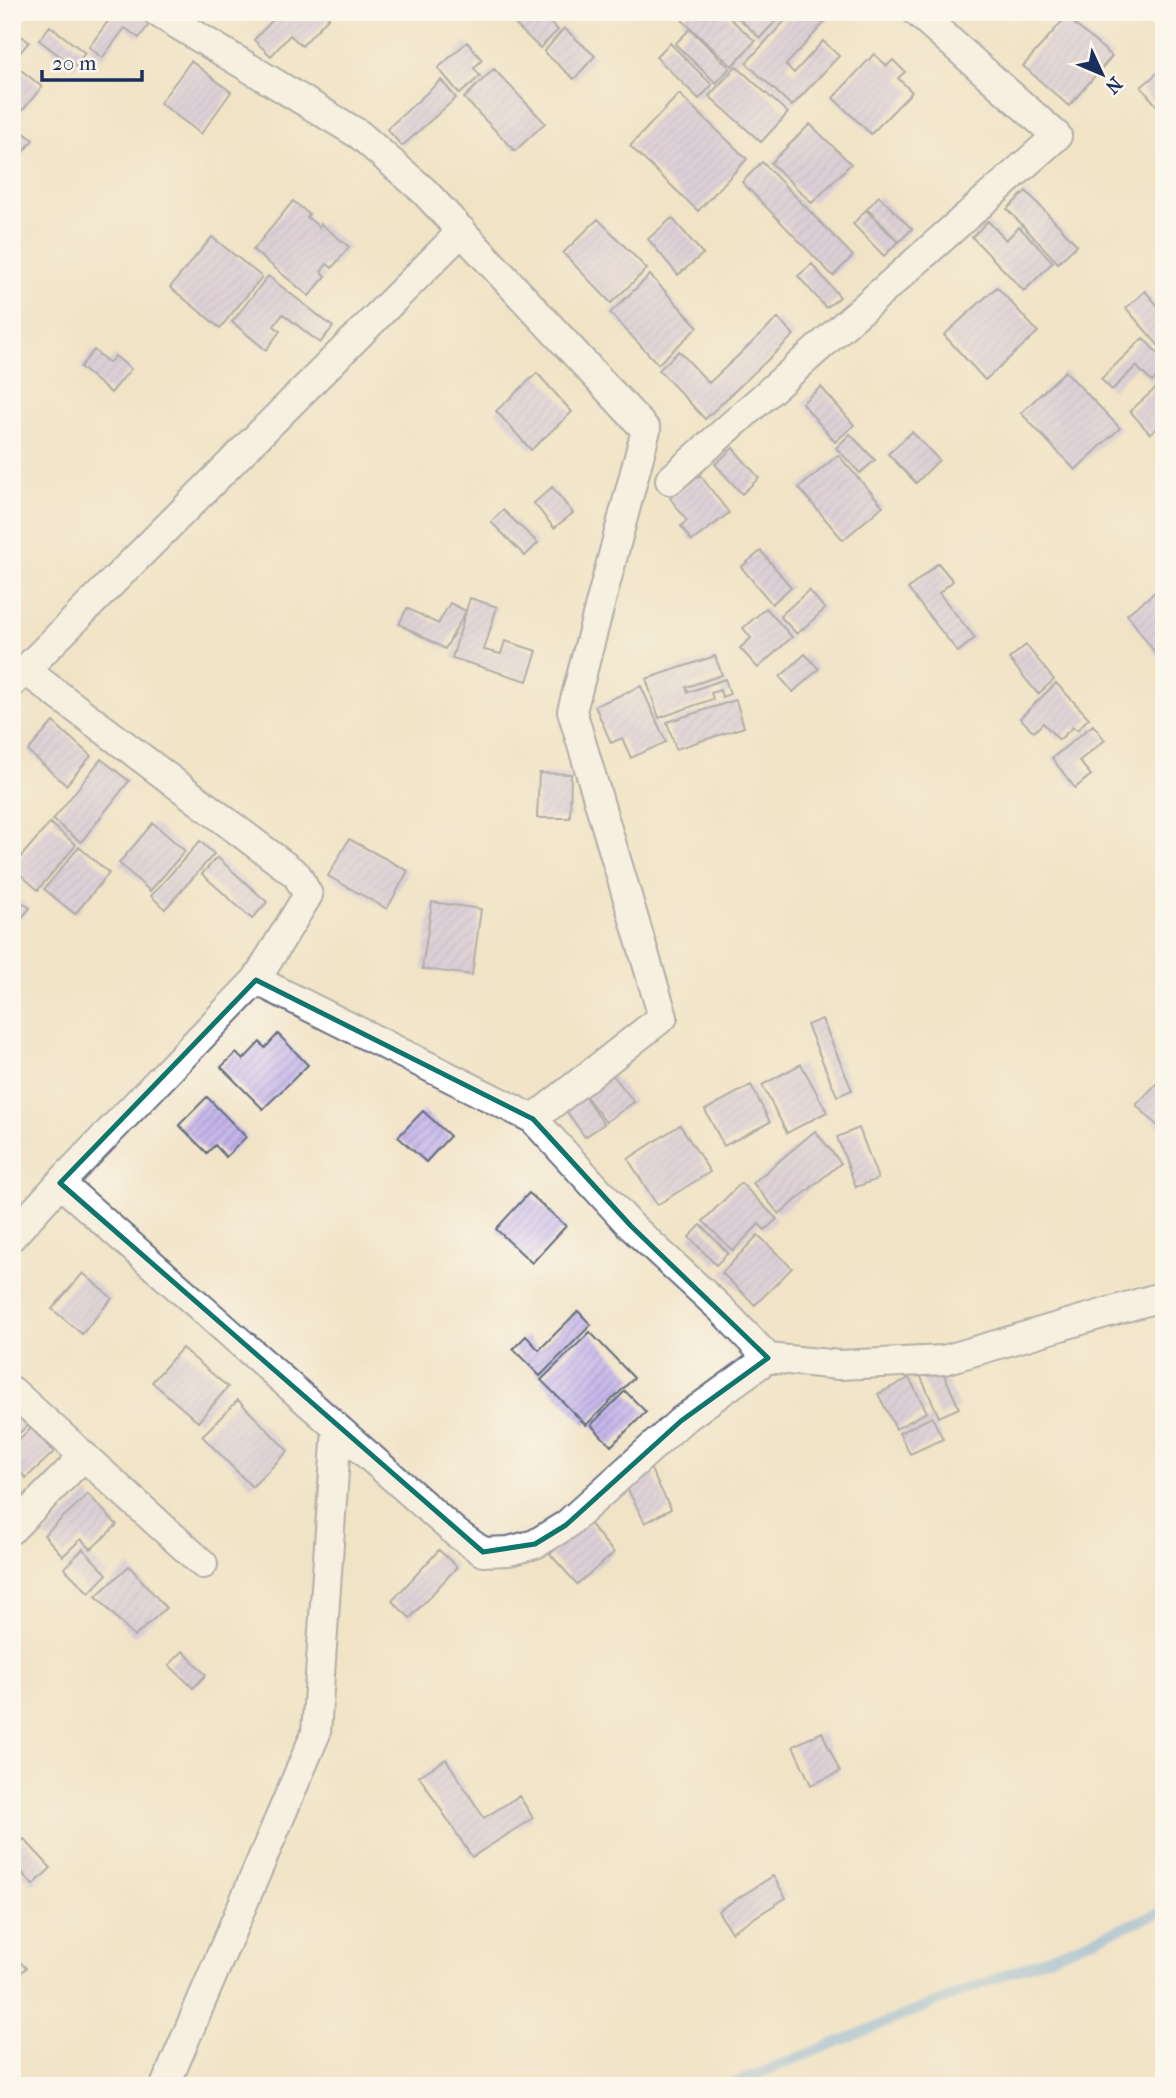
<svg xmlns="http://www.w3.org/2000/svg" width="1176" height="2098" font-family="'IM FELL French Canon',serif">
  <defs>
    <pattern id="building-hatch" width="6" height="6" patternUnits="userSpaceOnUse" patternTransform="scale(1.75)"><rect width="6" height="6" fill="#c4b5eb"/><path d="M-1 1l2-2M0 6l6-6M5 7l2-2" fill="none" stroke="#9e94c2"/></pattern>
  </defs>
  <rect width="100%" height="100%" fill="#fbf7ec"/>
  <filter id="ink" filterUnits="userSpaceOnUse"><feTurbulence type="fractalNoise" baseFrequency=".0143" numOctaves="2"/><feDisplacementMap in="SourceGraphic" scale="14" xChannelSelector="R" yChannelSelector="G"/><feConvolveMatrix kernelMatrix="1 2 1 2 8 2 1 2 1" color-interpolation-filters="sRGB"/></filter>
  <filter id="wash" filterUnits="userSpaceOnUse"><feTurbulence type="fractalNoise" baseFrequency=".00686" numOctaves="4" result="noise"/><feDisplacementMap in="SourceGraphic" scale="28" xChannelSelector="R" yChannelSelector="G"/><feGaussianBlur stdDeviation="1.57" result="paint"/><feColorMatrix in="noise" values="0 0 0 0 0 0 0 0 0 0 0 0 0 0 0 0 0 1.4 0 .05"/><feComposite in="paint" operator="in"/></filter>
  <g filter="url(#wash)">
    <rect width="100%" height="100%" fill="#f1e3c6"/>
    <g fill="none" stroke-linecap="round" stroke-linejoin="round">
      <path stroke="#6da9de" stroke-width="10" d="M728,2086l436,-175"/>
    </g>
    <g id="blocks">
      <path fill="url(#building-hatch)" d="M115,12h23l13,10 -12,16 -14,-10 -23,30 -13,-11z
        M280,12h44l5,5 -27,29 -12,-11 -19,21 -17,-16z
        M502,12h37l19,18 -18,18z
        M689,12h34l32,29 -23,25 -50,-46z
        M732,12h52l-24,26z
        M793,12h41l-48,53 8,8 29,-32 16,15 -47,50 -46,-43z
        M1066,17l46,39 -43,50 -46,-40z
        M50,26l35,27 -11,14 -35,-27z
        M564,28l31,28 -21,23 -30,-27z
        M12,29l17,13 -17,20z
        M690,29l40,39 -14,15 -41,-39z
        M467,42l15,18 -8,8 6,8 -20,18 -22,-26z
        M670,43l42,42 -13,14 -43,-42z
        M874,54l13,12 6,-6 12,12 -7,6 14,14 -41,42 -38,-36z
        M191,61l40,31 -30,42 -41,-31z
        M16,66l26,21 -19,23 -11,-8v-31z
        M736,66l52,47 -27,29 -52,-46z
        M494,69l51,54 -30,28 -51,-53z
        M1161,70l3,3v41l-23,-27z
        M441,80l15,18 -54,48 -15,-17z
        M679,94l68,65 -49,52 -68,-65z
        M12,123l21,17 -21,26z
        M810,124l41,40 -39,39 -41,-40z
        M762,162l91,94 -20,20 -91,-94z
        M1026,191l51,54 -19,18 -51,-54z
        M879,196l33,33 -13,13 -32,-33z
        M293,201l16,13 -2,3 12,10 2,-3 28,23 -17,21 -5,-4 -6,8 5,4 -17,20 -56,-46z
        M866,210l32,32 -14,14 -31,-32z
        M672,218l31,36 -25,21 -30,-36z
        M598,219l49,50 -36,34 -48,-50z
        M988,221l18,19 13,-13 34,35 -29,29 -52,-54z
        M212,237l50,40 -42,51 -50,-41z
        M12,238l10,8 -10,12z
        M812,264l28,33 -14,11 -28,-32z
        M650,275l48,52 -40,37 -48,-51z
        M268,276l65,51 -13,16 -37,-29 -9,12 6,5 -14,19 -34,-28z
        M997,287l41,45 -53,48 -41,-45z
        M1145,291l19,22v39l-38,-44z
        M778,318l16,17 -89,84 -46,-49 20,-19 30,32z
        M1143,338l21,22v11l-12,11 -16,-16 -24,24 -11,-11z
        M94,350l15,13 6,-7 16,13 -20,24 -31,-26z
        M1065,371l55,57 -45,42 -54,-57z
        M537,373l35,39 -41,38 -35,-39z
        M1164,381v42l-14,11 -20,-23z
        M821,387l33,38 -19,17 -33,-39z
        M912,432l27,28 -23,23 -28,-29z
        M850,434l25,26 -15,13 -24,-25z
        M733,448l26,30 -17,16 -27,-30z
        M838,455l45,51 -40,34 -44,-52z
        M700,475l29,38 -37,28 -11,-15 6,-5 -17,-23z
        M552,487l21,26 -19,15 -20,-25z
        M503,510l35,33 -13,13 -34,-34z
        M761,551l30,36 -19,17 -31,-37z
        M938,563l15,18 -14,12 36,45 -17,14 -50,-63z
        M809,590l16,19 -28,25 -17,-18z
        M1158,590l6,8v55l-6,4 -31,-43z
        M470,598l27,9 -13,43 17,4 4,-13 32,10 -10,30 -75,-23z
        M450,603l16,8 -21,38 -46,-25 8,-16 31,16z
        M766,608l26,29 -34,31 -18,-20 11,-10 -8,-10z
        M1026,645l28,35 -16,14 -29,-35z
        M805,654l14,15 -26,23 -13,-15z
        M715,656l7,19 -36,12 2,5 37,-13 5,15 -8,3 -2,-7 -9,3 2,6 -54,19 -13,-39z
        M1056,683l33,35 -12,12 -4,-3 -14,13 -16,-17 -9,9 -14,-14z
        M641,686l25,56 -35,16 -9,-20 -11,5 -16,-37z
        M736,700l8,27 -68,22 -9,-27z
        M53,722l38,34 -25,29 -38,-34z
        M1093,725l12,15 -26,21 12,14 -16,13 -23,-30z
        M101,759l28,22 -48,61 -28,-22z
        M539,773l32,1 -1,44h-33z
        M50,823l26,22 -38,45 -26,-23z
        M153,823l32,28 -35,40 -31,-28z
        M349,839l59,32 -21,38 -59,-33z
        M200,841l14,13 -49,55 -14,-13z
        M79,847l30,26 -34,41 -31,-25z
        M217,857l50,45 -15,17 -50,-45z
        M12,895l18,13 -18,22z
        M432,902l49,7 -9,66 -50,-6z
        M822,1019l30,71 -15,6 -30,-71z
        M278,1034l30,31 -45,44 -42,-42 15,-14 7,7 17,-18 5,6z
        M801,1064l26,48 -40,21 -25,-48z
        M613,1075l21,27 -28,20 -21,-27z
        M1164,1076v56l-28,-27z
        M751,1085l19,37 -46,24 -19,-36z
        M584,1096l20,28 -19,13 -20,-28z
        M207,1097l39,40 -20,20 -11,-12 -8,8 -28,-28z
        M423,1111l27,25 -24,26 -28,-25z
        M680,1125l30,47 -53,33 -29,-46z
        M859,1128l19,51 -22,8 -19,-50z
        M815,1131l26,32 -62,51 -26,-31z
        M741,1183l36,36 -12,11 -6,-6 -26,27 -30,-30z
        M529,1193l37,33 -34,37 -36,-34z
        M701,1225l27,28 -12,12 -27,-28z
        M758,1235l34,33 -37,37 -33,-32z
        M83,1273l29,25 -30,36 -30,-25z
        M578,1311l13,14 -51,51 -27,-27 13,-13 13,14z
        M590,1332l44,46 -48,47 -45,-45z
        M182,1348l46,39 -30,35 -46,-40z
        M939,1363l20,45 -20,9 -20,-44z
        M909,1378l18,34 -31,17 -18,-35z
        M625,1391l21,21 -35,34 -20,-21z
        M238,1400l50,51 -36,36 -50,-51z
        M12,1405l18,18 -18,17z
        M932,1417l11,22 -33,15 -11,-21z
        M31,1428l23,24 -28,26 -14,-15v-17z
        M650,1468l21,41 -26,14 -21,-41z
        M88,1494l29,31 -26,24 -10,-10 -18,17 -19,-21z
        M588,1522l26,31 -37,31 -27,-30z
        M83,1549l24,25 -18,19 -25,-25z
        M439,1550l18,17 -47,51 -18,-17z
        M129,1566l37,42 -32,29 -38,-41z
        M183,1651l23,24 -13,13 -24,-23z
        M822,1732l18,40 -29,13 -18,-39z
        M446,1759l38,59 35,-22 14,22 -61,39 -53,-81z
        M24,1839l27,29 -18,17 -14,-16 -7,7v-26z
        M773,1876l13,22 -55,34 -13,-21z
        M12,1954l14,14 -14,14z"/>
    </g>
  </g>
  <g filter="url(#ink)">
    <use href="#blocks" fill-opacity="0" stroke="#666e82" stroke-width="2"/>
    <g fill="none" stroke-linecap="round" stroke-linejoin="round">
      <defs>
        <path id="minor" d="M157,12l203,123 64,56 222,239 -74,281 91,306 -130,102
          M670,480l387,-344 -140,-124
          M12,683l450,-452
          M256,980l277,139 98,107 90,83 47,49 71,7 105,-5 220,-64
          M60,1183l396,350 27,19 26,-1 26,-7 31,-19 115,-104 87,-63
          M12,1236l48,-53 196,-203 52,-85 -11,-20 -272,-205
          M12,1391l191,173
          M12,1529l72,-73
          M165,2086l151,-353 21,-305"/>
      </defs>
      <use href="#minor" stroke="#666e82" stroke-width="32"/>
      <use href="#minor" stroke="#fff" stroke-width="28"/>
    </g>
  </g>
  <path d="M0 0H1176V2098H0ZM256,980l277,139 98,107 137,132 -87,63 -115,104 -31,19 -52,8 -423,-369z" fill="#f1e3c6" fill-opacity=".55" fill-rule="evenodd"/>
  <path fill="none" stroke="#0f766e" stroke-width="5" stroke-linejoin="round" d="M256,980l277,139 98,107 137,132 -87,63 -115,104 -31,19 -52,8 -423,-369z"/>
  <rect width="1176" height="2098" fill="none" stroke="#fbf7ec" stroke-width="42"/>
  <g transform="translate(1102 74) rotate(134)" stroke="#fbf7ec" stroke-width="5" paint-order="stroke">
  <path d="M0-5L12 26L0 18L-12 26Z" fill="#1b2f5e"/>
  <text y="-10" font-size="19" font-weight="bold" text-anchor="middle" fill="#1b2f5e">N</text>
  </g>
  <path d="M42 70v10h100v-10" fill="none" stroke="#1b2f5e" stroke-width="3.5"/>
  <text x="52" y="70" font-size="21" fill="#1b2f5e" stroke="#fbf7ec" stroke-width="5" paint-order="stroke">20 m</text>
</svg>
